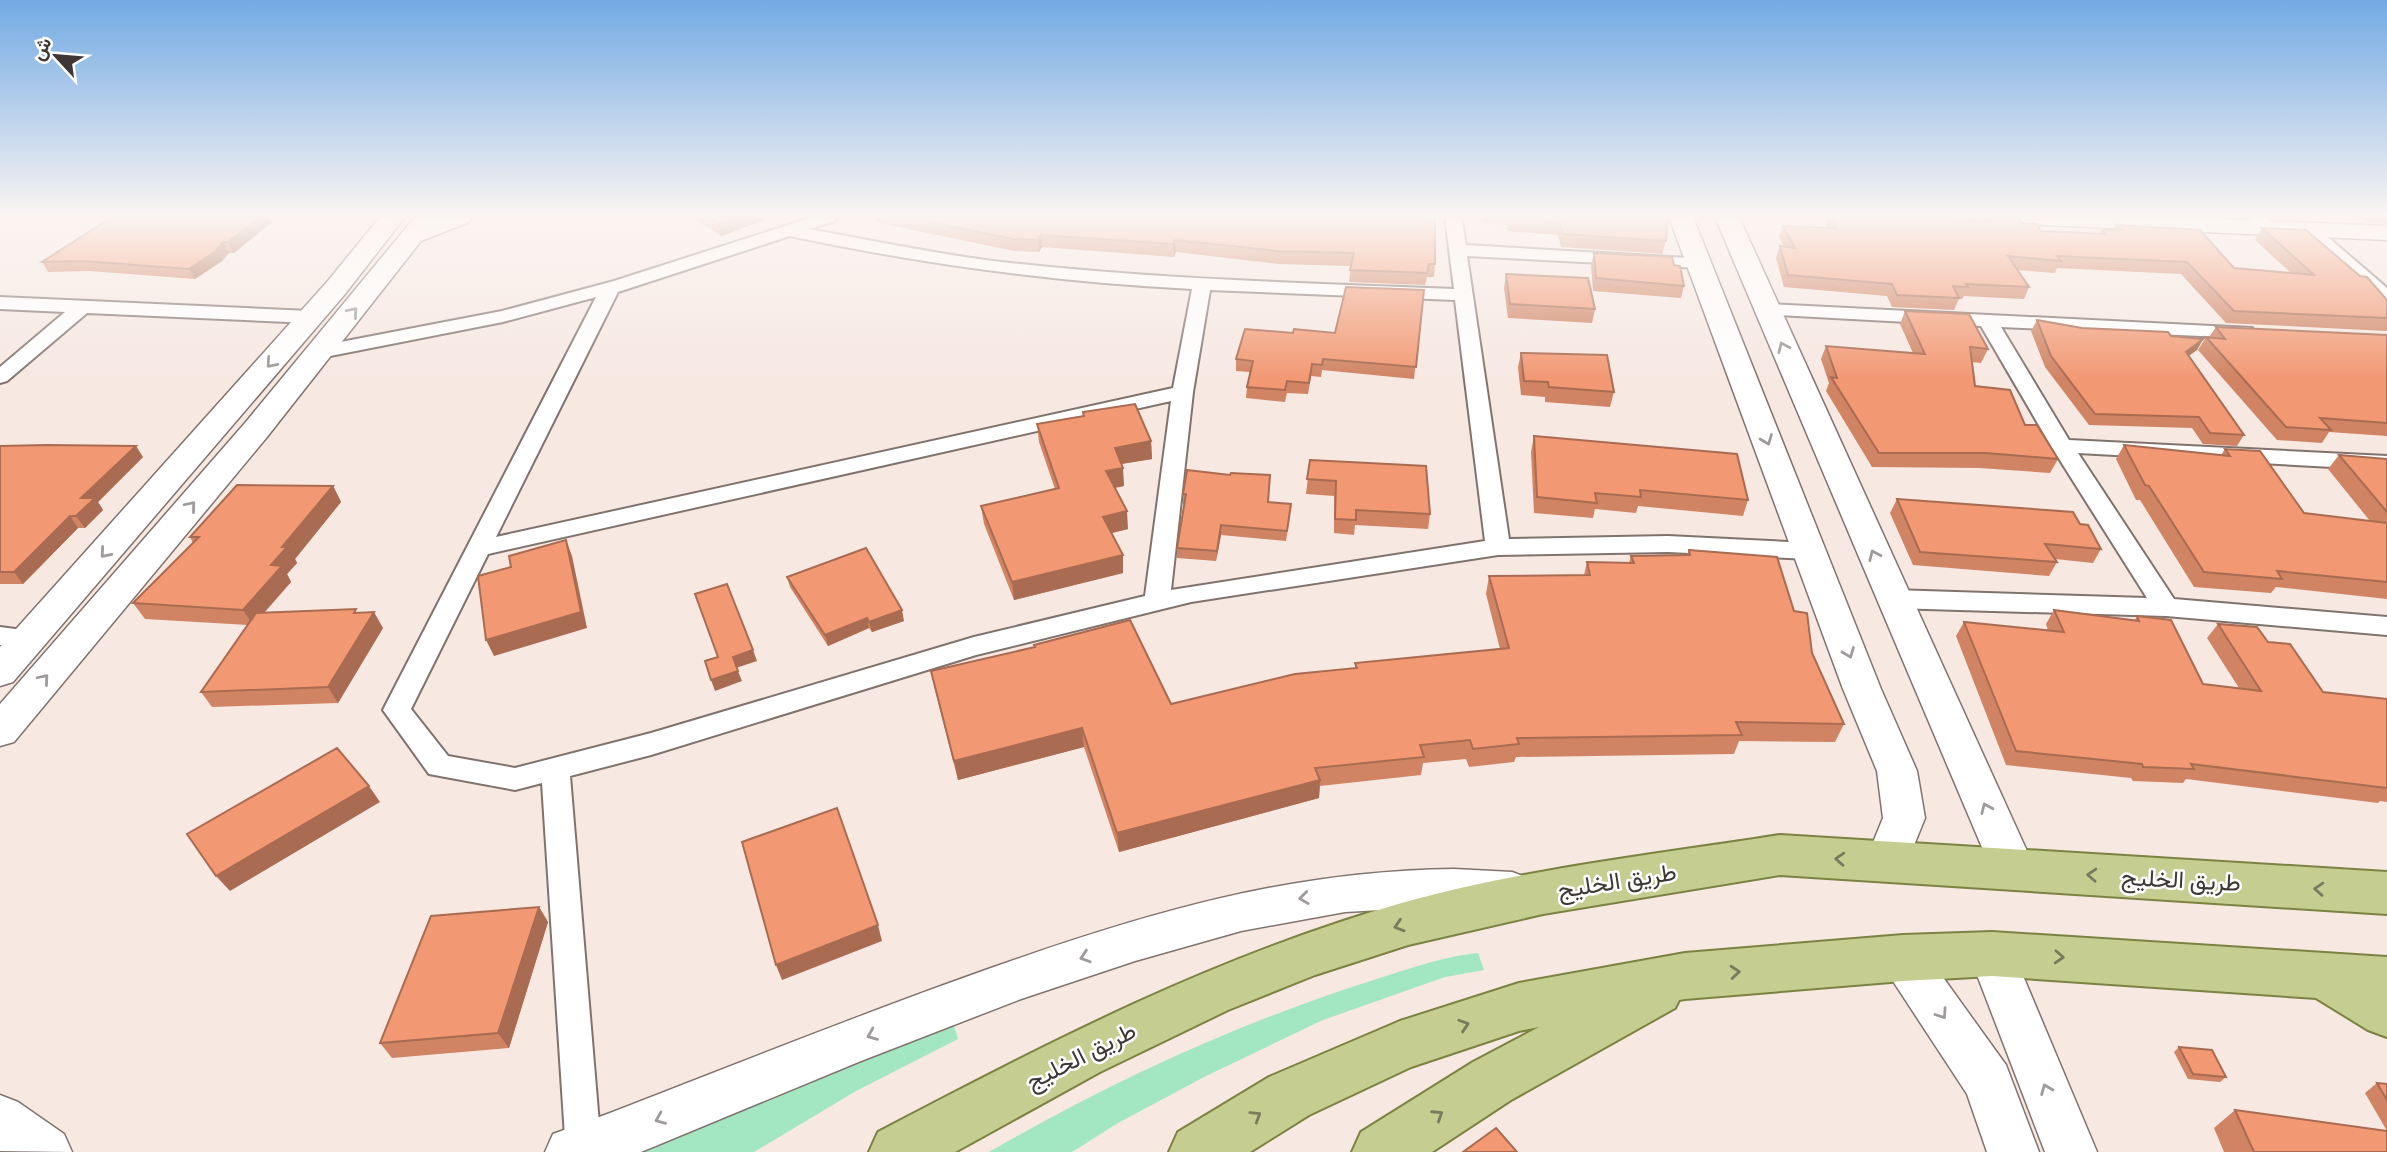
<svg xmlns="http://www.w3.org/2000/svg" width="2387" height="1152" font-family="Figtree,Vazirmatn,sans-serif">
  <rect width="100%" height="100%" fill="#f7e8e2"/>
  <path fill="#a2e6c2" d="M1478,953l6,17 -39,7 -122,43 -117,56 -88,47 -46,29h-83c116,-67 238,-124 366,-166 40,-12 82,-29 123,-33z
    M953,1023l5,16 -102,52 -102,61h-121z"/>
  <g fill="none" stroke-linecap="round" stroke-linejoin="round">
    <defs>
      <path id="street" d="M813,217h25l-3,4 -26,8c61,11 122,24 184,32 153,18 307,22 461,28l-9,-72h16l5,28 239,14 3,4 -3,4 -6,1 -232,-12 42,283 159,-3 141,7 8,2 4,6 -4,6 -8,2 -141,-7 -170,3 -307,47 -215,53 -325,100 -81,21 31,372 -1,4h-34l-24,-369 -27,7 -86,-16 -46,-64 213,-413 -93,25 -183,36 -7,-2 -3,-4 3,-4 7,-2 182,-35 112,-30zM790,236c132,28 266,46 402,53l-19,99 -677,149 122,-245zM1210,290l245,10 30,241 -314,49 22,-198zM1171,401l-26,195 -171,41 -323,96 -136,35 -67,-12 -37,-47 77,-155z
        M2248,217h18l11,10 -3,4h-12z
        M2308,224l6,1 73,63v16l-7,-2 -78,-69 -3,-4 3,-4z
        M0,297l310,14 10,6 -10,6 -223,-10 -80,68 -7,2v-16l65,-55 -65,-3z
        M1767,304l485,24 3,4 -10,6 -244,-11 68,113 318,16v14l-309,-17 96,146 213,18v18l-221,-19 -273,-8 -9,-3 -3,-6 3,-6 9,-3 254,8 -96,-152 -70,-120 -221,-12 -2,-4 2,-4z
        M0,627l39,5 4,6 -4,6 -9,3 -30,-2z"/>
      <path id="secondary" d="M380,217h25l-60,77 -332,388 -13,4v-39l327,-365z
        M415,217h57l-3,5 -48,19 -154,196 -253,305 -14,4v-42l245,-281z
        M1669,217h24l188,472 36,82 8,47 -23,57 -15,5 -15,-5 -7,-13 18,-44 -6,-47 -34,-82z
        M1715,217h24l297,654 -7,13 -15,5 -15,-5 -7,-13z
        M2007,217h172l208,9v14l-368,-16 -9,-2z
        M1454,869l58,3 16,6 6,13 -6,13 -16,6 -58,-4 -109,6 -104,19 -106,30 -114,38 -160,62 -220,91h-96l8,-18 57,-21c127,-49 253,-100 381,-145 155,-55 297,-97 463,-99z
        M1992,934l16,6 89,212h-52l-76,-198 7,-14z
        M1903,938l16,6 87,121 33,87h-52l-20,-58 -80,-122 -7,-14 7,-14z
        M0,1095l18,7 46,32 8,18 -72,-1z"/>
      <path id="primary" d="M1780,835l607,37v42l-607,-39 -237,39 -135,31 -93,30 -87,35 -128,62 -145,80h-86l9,-20c174,-91 337,-176 527,-230 119,-33 253,-48 375,-67z
        M1992,932l395,25v80l-19,-7 -52,-32 -324,-22 -89,5 -218,18 -6,1 -4,8 -164,92 -79,52h-80l9,-20 112,-70 66,-35 -20,4 -108,36 -102,48 -59,37h-81l9,-20 91,-55 131,-56 119,-38 166,-30 218,-18z"/>
    </defs>
    <use href="#street" stroke="#80736e" stroke-width="4"/>
    <use href="#secondary" stroke="#80736e" stroke-width="3"/>
    <use href="#primary" stroke="#7c8241" stroke-width="4"/>
    <use href="#street" fill="#fff" fill-rule="evenodd"/>
    <use href="#secondary" fill="#fff" fill-rule="evenodd"/>
    <use href="#primary" fill="#c5cd91" fill-rule="evenodd"/>
  </g>
  <path fill="#d08464" d="M692,217h77v1l-48,18z
    M874,217h549l12,47 -1,13h-7l-2,8 -76,-3 2,-16 -73,-2 -102,-12 -2,5 -132,-10 -3,5 -25,-1 -139,-29z
    M1481,217h187l-2,24 -4,13 -101,-7 -3,-12 -51,-4v-6l-26,-2z
    M1829,217h83l74,4 2,-4h26l8,6 19,8 58,3 3,-5h11l3,-4 118,43 57,5 -36,-33 7,-12 125,72v31l-161,-8 -45,-49 -124,-6 -2,5 -38,-3 12,17 -5,12 -60,-3 -2,3h-3l-5,11 -62,-3 -5,-11 -103,-9 -8,-29 4,-12 4,1 -5,-10 4,-11 44,1 -1,-3z
    M2360,217h27v7l-20,-2z
    M272,222l-38,31h-5l-7,8 -27,18 -106,-8 -41,1 -6,-10z
    M1594,253l80,12 10,21 -3,12 -88,-7 -2,-26z
    M1506,274l89,35 -3,14 -84,-5 -4,-30z
    M1424,290l-10,89 -92,-9 -1,7 -10,-1 -3,18 -21,-1 -2,9 -39,-4 1,-11 3,-15 -14,-1v-12l57,-26h42z
    M1905,311l83,38 -7,14 -9,-1 3,24 50,39 33,34 -8,14 -71,-5 -107,-1 -46,-76 3,-8 -8,-24 5,-13 87,7 -13,-29z
    M2037,320l45,8 121,11 -6,11 -9,6 56,79 -7,11 -34,-2 -11,-16 -103,-3 -44,-58 -14,-36z
    M2216,327l171,8v101l-58,-4 -7,11 -45,-3 -79,-90 8,-13h3z
    M1521,353l93,39 -4,15 -65,-5v-5l-24,-2 -3,-28z
    M1083,412l68,29 1,18 -31,5 3,22 -9,2 13,41 -17,4 12,22v18l-109,27 -30,-76 -3,-18 74,-17 -16,-47 -2,-18 46,-7z
    M1534,436l214,64 -5,16 -105,-10 -2,7 -41,-4 -2,9 -59,-5 -3,-61z
    M2124,445l97,10 4,-6 79,64 66,8 -42,-52 11,-14 48,4v140l-111,-12 -5,6 -77,-6 -54,-87h-4l-20,-41z
    M0,446l143,11 -45,45 5,8 -18,18h-7l-55,56h-23z
    M1310,460l120,54 -2,15 -73,-4 -1,10 -20,-2v-37l-28,-2z
    M1230,475h40l-2,27 22,12 -4,27 -65,-6 -5,26 -39,-3v-10l8,-44h-2v-10z
    M333,486l8,16 -46,57 2,4 -10,11 4,8 -26,30 94,1 24,15 -45,75 -126,4 -11,-15 47,-67 -103,-6 -12,-16 60,-60 -3,-6z
    M1897,499l183,25 21,25 -8,14 -38,-4 2,3 -8,14 -136,-11 -23,-52z
    M1689,550l105,61 50,113 -9,18 -96,-1 -5,13 -218,3 -2,5 -45,5 -3,-8 -43,4 -2,12 -101,11 -1,12 -200,54 -35,-105 -126,33 -23,-90 -4,-19 104,-24 -1,-2 137,59 184,-36v-5l145,-14 -14,-55 3,-18 95,-1 3,-13 42,1 2,-7 56,-1z
    M787,577l117,44 -32,11 -3,-4 -41,18 -38,-59z
    M2054,610l81,10 2,-4 66,68 36,4 -32,-50 11,-14 50,18 55,50 64,7v103l-7,-1 -2,2 -192,-24 -3,4 -50,-2 -2,-3 -125,-13 -50,-129 8,-14 84,9 -2,-7z
    M539,907l9,15 -39,126 -117,10 -12,-15z
    M2179,1047l47,30 -6,5 -32,-3 -14,-27z
    M2377,1083l10,1v68h-163l-10,-24 21,-18 152,21 -22,-38z"/>
  <path fill="#a96b51" d="M261,217h8l3,5 -38,31 -6,-11z
    M734,217h35v1l-48,18 -3,-13z
    M1041,235l1,12 -3,5 -1,-12z
    M1175,240l1,12 -2,5 -1,-13z
    M223,242l6,11 -7,8 -27,18 -6,-10z
    M2203,339l-6,11 -18,13 7,-11z
    M1151,441l1,18 -37,6v-17z
    M136,446l7,11 -45,45 5,8 -18,18 -9,-12 5,-18z
    M1123,468l1,18 -17,3 -1,-18z
    M333,486l8,16 -46,57 2,4 -10,11 4,8 -38,43 -10,-15 39,-63z
    M1127,511l1,18 -24,6 -1,-18z
    M70,516l8,12 -55,56 -9,-12z
    M1221,525v10l-5,26 1,-10z
    M566,540l6,16 15,72 -93,28 -8,-16z
    M1123,555v18l-109,27 -2,-18z
    M902,610l2,11 -32,11 -3,-10z
    M374,612l9,16 -45,75 -10,-16z
    M867,618l2,10 -41,18 -3,-11z
    M753,650l4,11 -21,7 -3,-11z
    M738,671l4,10 -27,10 -4,-11z
    M1082,728l2,19 -126,33 -4,-19z
    M1320,780l-1,18 -200,54 -2,-19z
    M369,786l11,16 -150,89 -14,-15z
    M539,907l9,15 -39,126 -11,-15z
    M878,925l4,16 -100,39 -6,-15z"/>
  <path fill="#f29974" stroke="#a96b51" stroke-width="2" d="M112,217h149l-33,25h-5l-7,9 -27,18 -107,-8 -40,1z
    M709,217h25l-16,6z
    M905,217h518v2l12,1v44h-6l-2,9 -77,-3 4,-17 -76,-2 -103,-11 -2,4 -132,-9 -3,5 -25,-1z
    M1509,217h159l-2,24 -103,-7 -3,-11 -51,-5z
    M1832,217h80l81,4 -3,-4h29l3,6 15,1 4,7 65,3 -4,-5 18,1 -4,-5 84,5 34,38 80,7 -52,-47 44,2 54,46 7,1 20,23v18l-153,-7 -47,-49 -130,-6 4,5 -53,-5 21,31 -63,-3 2,3 -15,-1 6,12 -62,-3 -5,-11 -104,-9 -8,-29 15,2 -12,-22 53,2z
    M1594,253l78,4 2,8 6,1 4,20 -88,-8z
    M1506,274l82,4 7,31 -85,-5z
    M1346,287l78,3 -8,77 -93,-8 -1,6 -10,-1 -3,19 -22,-2 -2,9 -38,-3 6,-26 -17,-2 9,-30 48,4 1,-4 41,4z
    M1905,311l64,3 19,35 -18,-2 5,39 35,4 15,35h12l21,34 -72,-6h-107l-48,-76 6,1 -11,-32 99,8z
    M2037,320l45,8 86,4 3,4 32,3 -17,13 58,83 -34,-2 -11,-16 -104,-3 -44,-58z
    M2216,327l171,8v88l-67,-5 11,12 -45,-3 -80,-90 19,2z
    M1521,353l86,2 7,37 -65,-5 -1,-5 -24,-1z
    M1135,404l16,37 -36,7 8,20 -17,3 21,40 -24,6 20,38 -111,27 -31,-76 78,-18 -22,-64 47,-8 -1,-4z
    M1534,436l203,18 11,46 -108,-10 1,7 -46,-4 2,10 -60,-6z
    M47,445l89,1 -55,52h14l-19,18h-6l-56,56h-14v-126z
    M2124,445l106,11 -5,-7 35,2 44,62 83,10v59l-110,-11 5,8 -78,-7 -55,-86 -4,-1z
    M2339,455l48,4v53z
    M1310,460l116,6 4,48 -74,-4v10l-21,-1 1,-38 -29,-2z
    M1187,470l43,5 1,-2 39,2 -2,27 23,2 -4,27 -66,-6 -4,26 -40,-3 9,-54h-3z
    M237,485l96,1 -51,61h5l-16,18 11,1 -39,44 -110,-7 66,-66h-9z
    M1897,499l176,13 7,12 8,1 13,24 -56,-5 12,18 -137,-10z
    M566,540l15,72 -95,28 -8,-64 33,-9 -2,-11z
    M866,548l36,62 -33,12 -2,-4 -42,17 -38,-58z
    M1689,550l88,7 17,54 13,2 5,40 32,71 -108,-2 6,13 -225,3 2,6 -46,5 -3,-9 -50,5 4,12 -109,11 5,12 -203,53 -35,-105 -128,33 -23,-90 104,-24 -1,-2 96,-25 41,84 124,-30 62,-6 -2,-5 154,-15 -20,-72 101,-1 -3,-13 47,1 -3,-7 59,-1z
    M727,584l26,66 -20,7 5,14 -27,9 -6,-19 13,-4 -23,-63z
    M356,609l-2,4 20,-1 -46,75 -127,5 55,-79z
    M2054,610l85,11 -2,-5 34,4 32,64 58,7 -43,-67 39,3 11,15 22,2 33,48 64,7v89l-196,-24 3,5 -51,-2 -1,-3 -126,-13 -52,-129 100,10z
    M337,748l32,38 -153,90 -29,-42z
    M837,808l41,117 -102,40 -34,-123z
    M539,907l-41,126 -118,10 51,-127z
    M2179,1047l33,3 14,27 -33,-3z
    M2377,1083l10,1v16z
    M2235,1110l152,21v21h-133z
    M1496,1128l21,24h-54z"/>
  <defs><path id="oneway-chevron" d="M-2-3.5L2.5 0L-2 3.5" fill="none" stroke-width="1.6" stroke-linecap="round" stroke-linejoin="round" transform="scale(1.75)"/></defs>
  <g stroke="#9e9b9a">
    <use href="#oneway-chevron" transform="translate(353 312) rotate(-50)"/>
    <use href="#oneway-chevron" transform="translate(1783 347) rotate(-114)"/>
    <use href="#oneway-chevron" transform="translate(271 363) rotate(131)"/>
    <use href="#oneway-chevron" transform="translate(1767 440) rotate(69)"/>
    <use href="#oneway-chevron" transform="translate(191 506) rotate(-50)"/>
    <use href="#oneway-chevron" transform="translate(105 553) rotate(131)"/>
    <use href="#oneway-chevron" transform="translate(1874 555) rotate(-114)"/>
    <use href="#oneway-chevron" transform="translate(1849 653) rotate(69)"/>
    <use href="#oneway-chevron" transform="translate(44 679) rotate(-50)"/>
    <use href="#oneway-chevron" transform="translate(1986 808) rotate(-114)"/>
    <use href="#oneway-chevron" transform="translate(1304 898) rotate(173)"/>
    <use href="#oneway-chevron" transform="translate(1085 957) rotate(162)"/>
    <use href="#oneway-chevron" transform="translate(1942 1014) rotate(56)"/>
    <use href="#oneway-chevron" transform="translate(872 1035) rotate(158)"/>
    <use href="#oneway-chevron" transform="translate(2046 1089) rotate(-112)"/>
    <use href="#oneway-chevron" transform="translate(660 1119) rotate(158)"/>
  </g>
  <g stroke="#7a7a5e">
    <use href="#oneway-chevron" transform="translate(1840 859) rotate(-176)"/>
    <use href="#oneway-chevron" transform="translate(2092 875) rotate(-177)"/>
    <use href="#oneway-chevron" transform="translate(2319 889) rotate(-176)"/>
    <use href="#oneway-chevron" transform="translate(1399 926) rotate(163)"/>
    <use href="#oneway-chevron" transform="translate(2059 957) rotate(3)"/>
    <use href="#oneway-chevron" transform="translate(1735 972) rotate(-5)"/>
    <use href="#oneway-chevron" transform="translate(1464 1025) rotate(-18)"/>
    <use href="#oneway-chevron" transform="translate(1438 1115) rotate(-33)"/>
    <use href="#oneway-chevron" transform="translate(1256 1116) rotate(-32)"/>
  </g>
  <linearGradient id="sky" x2="0" y2="1"><stop stop-color="#72aae4"/><stop offset="0.57" stop-color="#fbf5f2"/><stop offset="1" stop-color="#fbf5f2" stop-opacity="0"/></linearGradient>
  <rect width="2387" height="378" fill="url(#sky)"/>
  <g text-anchor="middle" stroke-width="5" stroke-linejoin="round" paint-order="stroke">
    <g font-size="24" fill="#3d3735" stroke="#fff">
      <text transform="translate(2181 880) rotate(3)" y="8">طريق الخليج</text>
      <text transform="translate(1617 881) rotate(-9)" y="8">طريق الخليج</text>
      <text transform="translate(1081 1056) rotate(-27)" y="8">طريق الخليج</text>
    </g>
  </g>
  <g transform="translate(56 56) rotate(296)" stroke="#ffffff" stroke-width="5" paint-order="stroke">
  <path d="M0-5L12 26L0 18L-12 26Z" fill="#3d3735"/>
  <text y="-10" font-size="19" font-weight="bold" text-anchor="middle" fill="#3d3735">ش</text>
  </g>
</svg>
